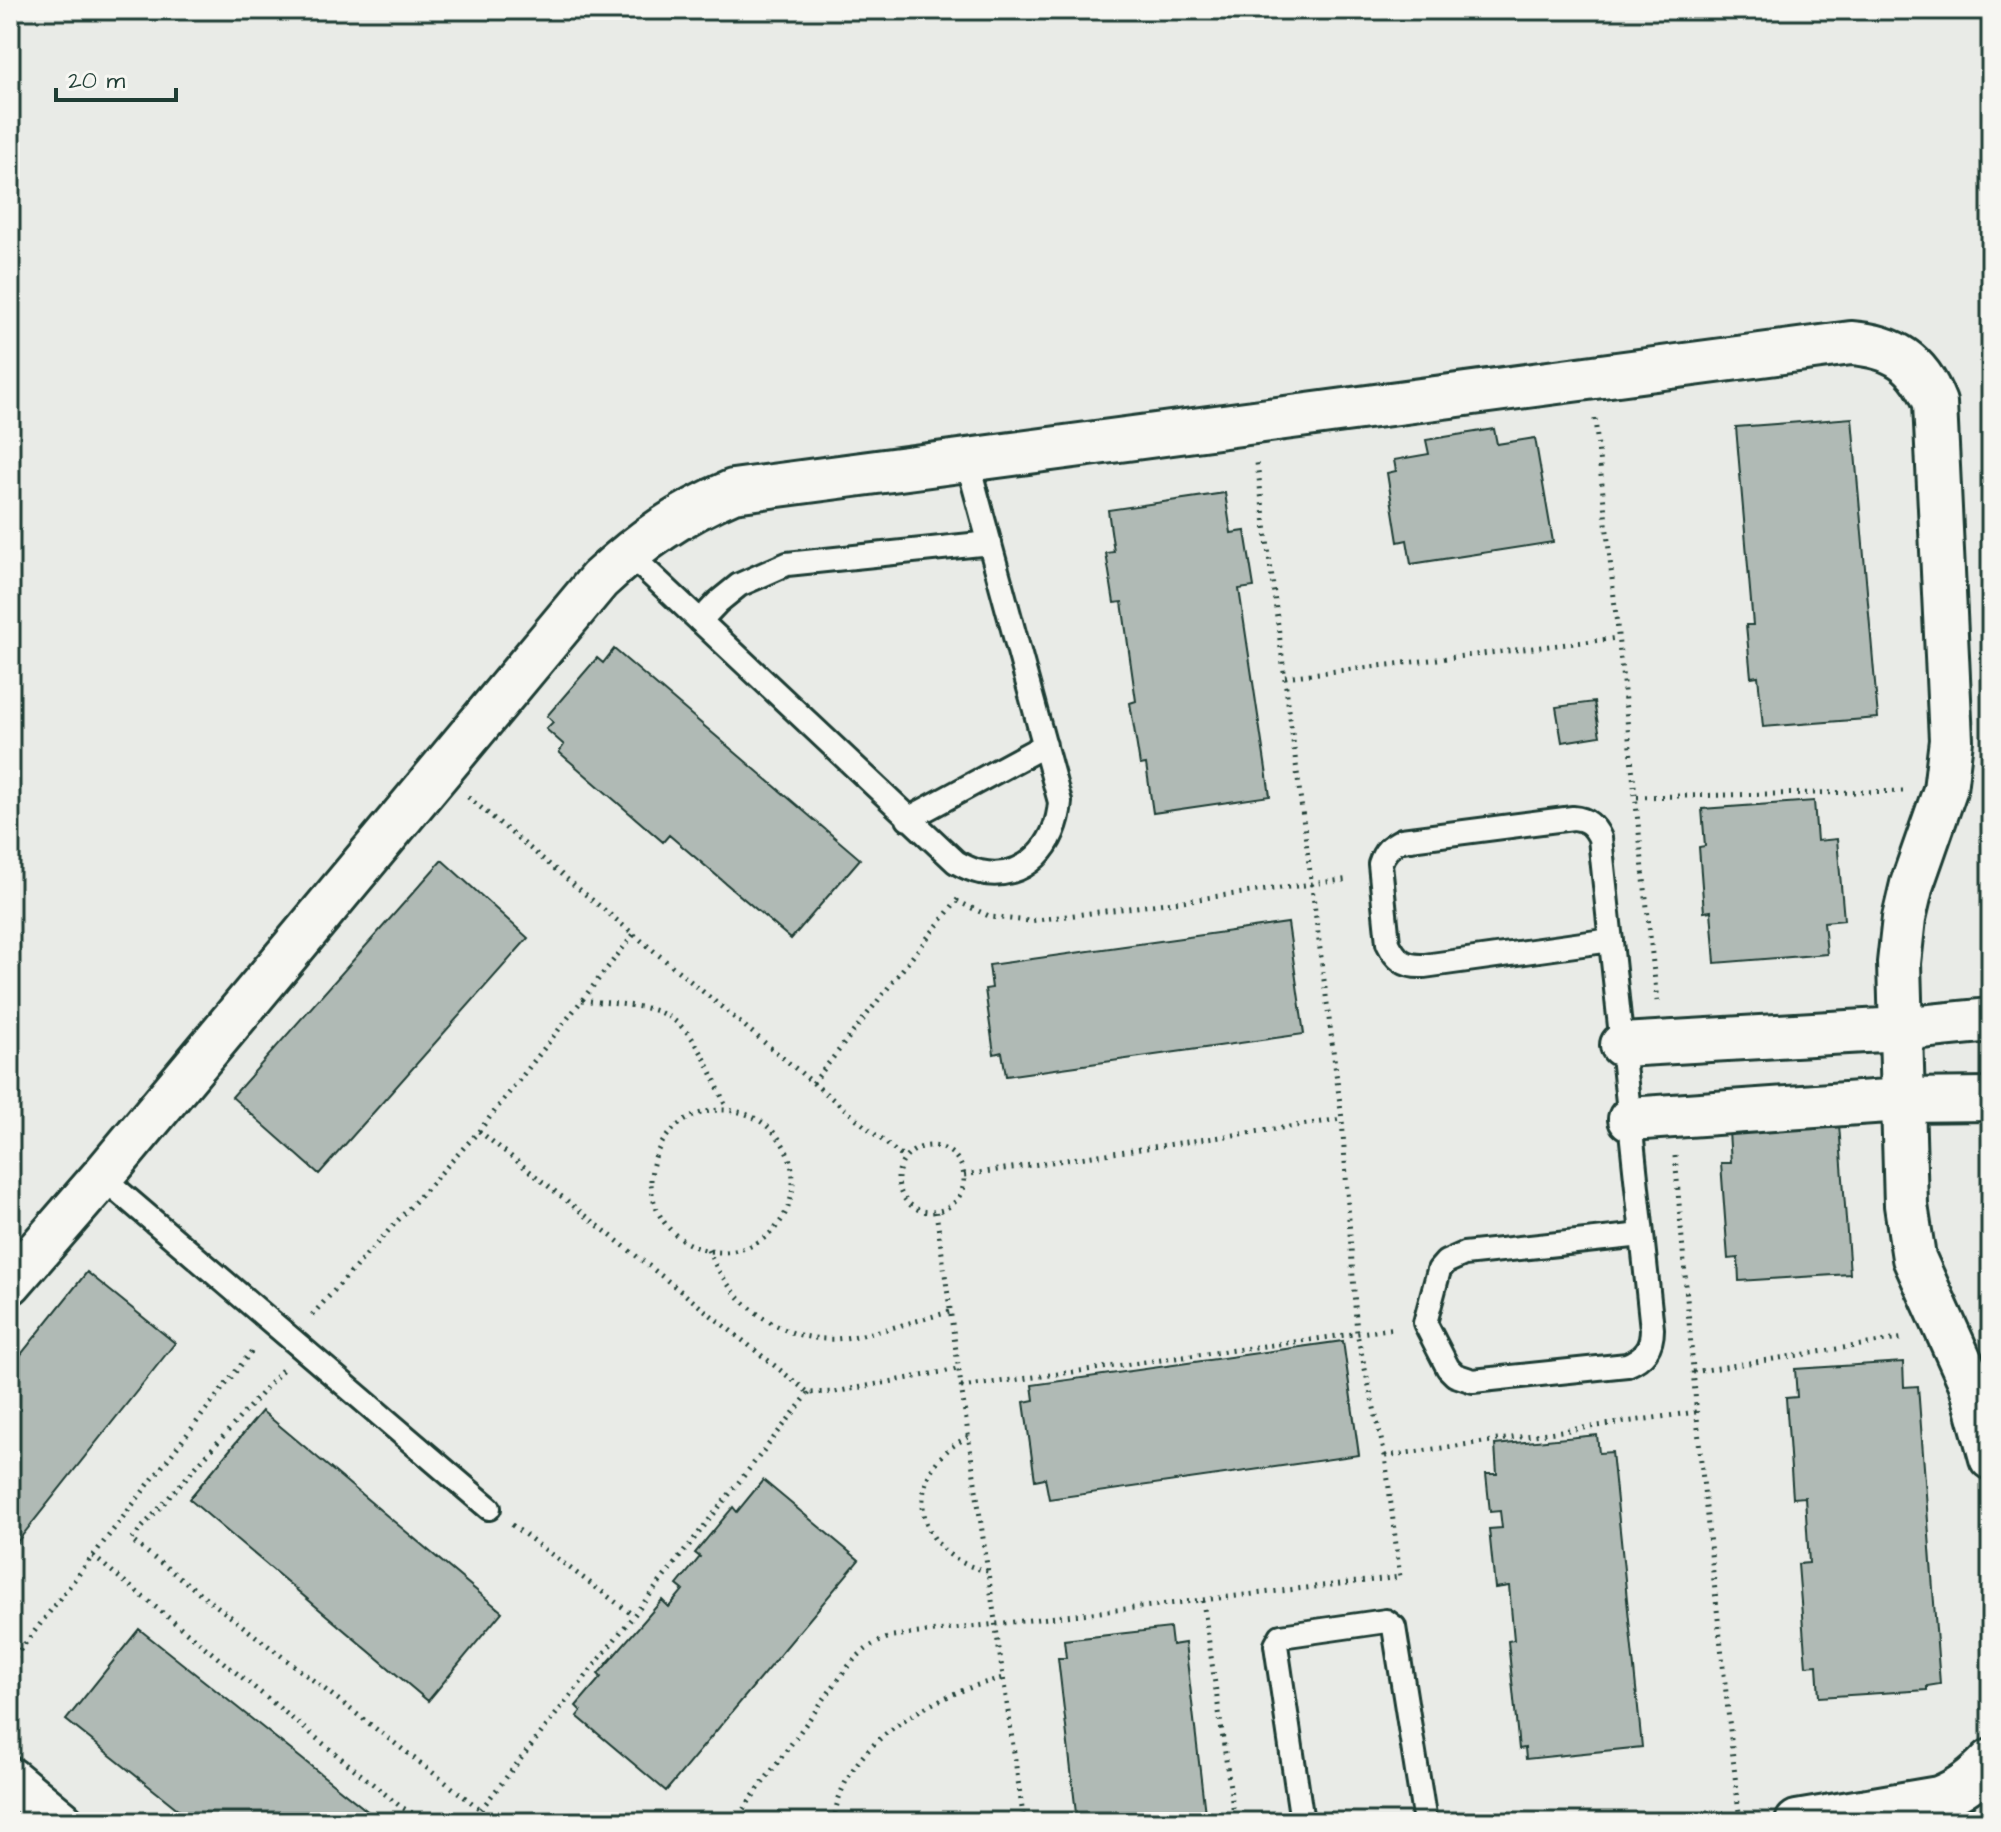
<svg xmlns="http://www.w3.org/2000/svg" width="2001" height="1832" font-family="'Architects Daughter',sans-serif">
  <rect width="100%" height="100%" fill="#e9ebe7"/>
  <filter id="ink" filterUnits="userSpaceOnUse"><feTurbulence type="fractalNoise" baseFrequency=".0125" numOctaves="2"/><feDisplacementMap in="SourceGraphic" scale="16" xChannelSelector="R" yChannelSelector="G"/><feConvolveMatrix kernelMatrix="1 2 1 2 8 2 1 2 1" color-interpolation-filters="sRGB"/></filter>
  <g filter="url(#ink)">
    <path fill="#b0bab5" stroke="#1f3d34" stroke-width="2" d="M1852,418l26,300 -115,9 -5,-51 -7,1 -5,-52h7l-17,-198z
      M1494,429l3,15 38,-6 18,104 -142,22 -4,-24 -9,2 -11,-69 9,-2 -2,-11 35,-6 -3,-14z
      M1225,493l6,40 14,-2 9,56 -15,2 31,207 -117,17 -7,-49 -6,1 -10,-62 6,-2 -14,-99 -8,1 -8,-50 8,-1 -6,-42z
      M614,649l246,210 -69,80 -122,-104 -6,7 -104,-90 5,-7 -18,-16 7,-7 -6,-6 50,-58 6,5z
      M1594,702l6,34 -38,6 -6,-35z
      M1814,801l3,40 20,-2 7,81 -20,2 3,32 -112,9 -4,-52 -7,1 -5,-65 6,-1 -3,-37z
      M442,860l86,78 -209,236 -87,-77z
      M1288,923l16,111 -298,42 -4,-24 -8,2 -9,-65 7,-1 -3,-23z
      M1839,1124l11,150 -111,7 -1,-23 -10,1 -7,-96h10l-2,-32z
      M87,1272l88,71 -165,208v-183z
      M1343,1341l16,114 -310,44 -4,-21 -10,2 -11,-78 10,-2 -2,-15z
      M1903,1362l1,25 14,-1 22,298 -13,2v4l-108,7 -2,-32 -11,1 -8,-102 11,-1 -4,-66 -12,1 -7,-100 11,-1 -2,-28z
      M262,1411l240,201 -74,89 -239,-202z
      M1597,1435l2,18 13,-1 30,295 -116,12 -1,-11 -6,1 -11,-108 6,-1 -5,-54 -14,2 -6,-59 13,-1 -2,-17 -10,1 -4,-38h11l-2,-29z
      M763,1480l96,80 -193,231 -89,-75 4,-5 -5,-5 25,-29 -3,-3 64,-74 7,7 14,-17 -6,-5 23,-28 -5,-4 38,-46 4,5z
      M1170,1628l2,17 13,-2 21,179h-129l-19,-164h8l-2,-18z
      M139,1629l237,189 -3,4h-179l-128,-102z"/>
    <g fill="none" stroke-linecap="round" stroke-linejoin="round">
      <defs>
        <path id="service" d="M628,553l328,309c7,4 16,8 24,10 46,10 77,-28 80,-70l-93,-342
          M700,621l18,-19 21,-17 48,-21 203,-21
          M908,819l137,-74
          M1611,940l-187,26c-19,1 -28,-6 -36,-23l-8,-79c4,-13 10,-18 22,-24l171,-22c14,1 21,7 27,20l52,491c0,19 -8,29 -25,36l-154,16 -18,-6 -7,-7 -23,-45 14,-53 7,-8 18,-8 178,-19
          M102,1177l387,331
          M1302,1822l-26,-177 5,-9 105,-15 8,6 31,195"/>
        <path id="minor" d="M1622,1045l278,-16 91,-9
          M1630,1119l272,-19 89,-1
          M10,1283l92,-106 497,-597c43,-40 80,-66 134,-89l1118,-148c43,3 68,19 84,60l16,337 -6,50 -33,94 -8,34 -5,45 7,242 8,53 56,124 21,76
          M10,1779l52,43
          M1797,1822l142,-24c22,-9 36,-20 52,-37"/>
      </defs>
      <use href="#service" stroke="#1f3d34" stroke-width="28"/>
      <use href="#minor" stroke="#1f3d34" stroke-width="48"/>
      <path stroke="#1f3d34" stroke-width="5" stroke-dasharray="2 6" stroke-linecap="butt" d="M1595,419l62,582
        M1285,677l333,-39
        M468,797l437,362
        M1637,797l267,-6
        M957,901l34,16 38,4 321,-42
        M582,1000c23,3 47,4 68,9 46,12 60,62 77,100
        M813,1083l145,-184
        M651 1181a71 71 0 1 1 142 0a71 71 0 1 1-142 0Z
        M479,1131l330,262 26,-1 123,-23
        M898 1179a33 33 0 1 1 66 0a33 33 0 1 1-66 0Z
        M1675,1156l25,296 40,370
        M964,1175l378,-56
        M936,1212l88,610
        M708,1250c21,50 71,92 128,89 35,-3 80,-19 114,-27
        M312,1315l167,-184 155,-197
        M282,1370l-151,170 349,269
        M1693,1372l212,-34
        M961,1387l436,-59
        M968,1437c-69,34 -56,120 20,134
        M1385,1456l311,-44
        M512,1525l121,90
        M93,1556l308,251 28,15
        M1203,1601l32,221
        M10,1663l244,-315
        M471,1822l338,-429
        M734,1822l112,-153c14,-17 26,-26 47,-33l507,-59 -15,-121 -28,-122 -15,-215 -85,-656
        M834,1822c7,-79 100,-128 169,-144"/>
      <use href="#service" stroke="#f6f6f2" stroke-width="22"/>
      <use href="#minor" stroke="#f6f6f2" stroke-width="42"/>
    </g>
  </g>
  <rect width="2001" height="1832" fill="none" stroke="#f6f6f2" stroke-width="40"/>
  <rect x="20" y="20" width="1961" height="1792" fill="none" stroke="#1f3d34" stroke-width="3" filter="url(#ink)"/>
  <path d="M56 88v12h120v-12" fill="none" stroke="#1f3d34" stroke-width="4"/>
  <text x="68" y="88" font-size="24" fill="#1f3d34" stroke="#f6f6f2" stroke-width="6" paint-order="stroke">20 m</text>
</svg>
